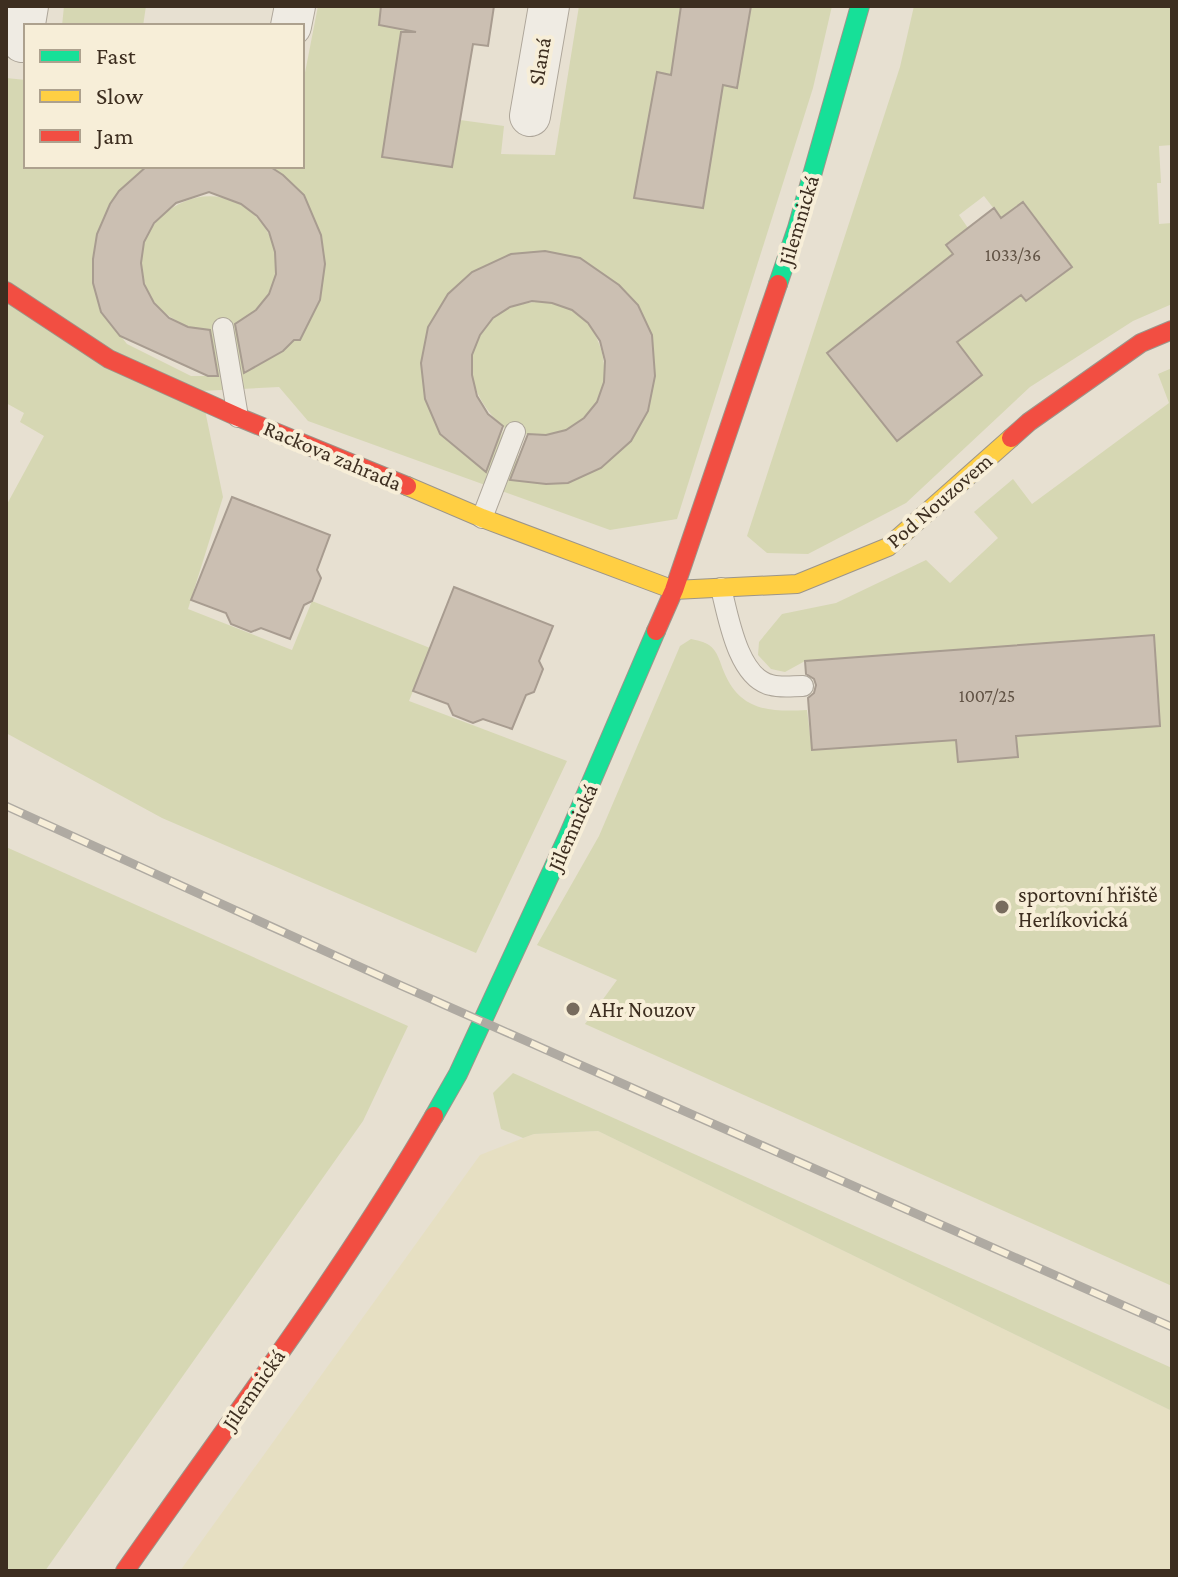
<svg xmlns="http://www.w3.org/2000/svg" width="1178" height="1577" font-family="'Crimson Pro',serif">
  <rect width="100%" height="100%" fill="#e7e0d1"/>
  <path fill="#e6dfc2" d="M598,1131l574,280v160h-992l300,-416 54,-21z"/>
  <path fill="#d6d7b3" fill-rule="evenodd" d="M64,6h82l-3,20h-81z
    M318,6h103l-19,24 -20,126 69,11 9,-47 44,6 -3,28 54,1 24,-149h102l-10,69 -14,-2 -23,124 69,11 20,-123 14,2 14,-81h81l-19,82 -136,431 -67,11 -302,-109 -29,-34 -78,4 22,106 -35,112 104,41 20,-49 118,47 -21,53 158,60 -91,192 -314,-135 -156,-85v-227l38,-70 -24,-14 4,-9 -18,-10v-325l20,2v86h122c-26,17 -41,39 -51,68l19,96 11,14 64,32h18l-21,-49c-26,-12 -44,-30 -46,-60 -2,-19 5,-37 19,-50 68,-63 154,32 96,92 -5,6 -13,10 -20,14l22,42 30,-21 -20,-178h33v-78zM509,258l144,116 -102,109 -39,-3 11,-46c14,1 28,2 42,-3 63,-25 46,-124 -20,-129 -18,-1 -38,4 -51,16 -39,34 -23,82 11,110l-23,41 -28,-23 -11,-15z
    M914,6h258v139l-13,1 2,37h-4l2,41 13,-1v81l-39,17 -103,66 -124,116 -98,51 -41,-1 -20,-17 153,-469zM984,196l17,22 23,-16 47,65 -44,34 -6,-6 -24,18 -51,-68 22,-17 -9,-13z
    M1172,368v918l-587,-262 32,-44 -80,-35 62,-109 81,-190 11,-7c5,1 14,3 18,6 9,6 11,18 15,27 16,39 46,40 83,38l5,40 144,-10 2,22 59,-5 -1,-21 144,-10 -6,-91 -349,26 -20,11 -14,-3 -13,-14 1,-13 23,-28 54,-11 90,-43 24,23 48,-45 -24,-26 39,-33 19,25 137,-101 -11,-29z
    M6,847l402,179 -45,95 -318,450h-39z
    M513,1073l659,295v43l-574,-280 -64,3 -11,4 -22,-9 -8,-36z"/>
  <path fill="#cbbfb2" stroke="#a89c90" stroke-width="2" d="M381,6h113l-6,40 -15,-2 -21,123 -70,-10 19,-125h15l-37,-7z
    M681,6h70l-14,82 -14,-3 -20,123 -69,-10 23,-126 14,3z
    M147,166h122l14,9 21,20 17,40 4,29 -5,36 -20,40h-6l-11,11 -39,22 -9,-49 21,-14 13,-16 7,-20 -1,-22 -6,-20 -12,-16 -16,-12 -32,-12 -33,11 -22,20 -10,19 -3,21 3,21 10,19 15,15 19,9 22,3 8,46h-10l-88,-40 -19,-24 -8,-29v-24l4,-25 13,-30 9,-13z
    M1023,202l49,65 -46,34 -5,-6 -64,47 25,33 -85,66 -70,-88 126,-99 -7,-9 48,-37 7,10z
    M545,251l35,7 39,27 19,20 14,30 3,41 -7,35 -17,30 -30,27 -33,15 -22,1 -36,-4 18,-46 18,1 20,-5 18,-12 13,-16 7,-20 1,-21 -5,-20 -12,-18 -16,-13 -20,-7 -20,-2 -22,6 -17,11 -13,17 -8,20v20l5,21 11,18 15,12 -17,46 -46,-38 -15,-35 -4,-36 7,-36 20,-33 24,-22 39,-18z
    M232,497l98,38 -13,35 4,8 -9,23 -8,4 -14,34 -29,-11 -10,4 -20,-8 -5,-11 -35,-13z
    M454,587l99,39 -14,35 4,8 -9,23 -8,3 -14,34 -29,-10 -10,4 -20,-8 -5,-11 -35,-13z
    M1154,635l6,91 -144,10 2,21 -60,5 -2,-22 -144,10 -4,-52 6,-5 2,-8 -2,-6 -8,-5 -1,-13z"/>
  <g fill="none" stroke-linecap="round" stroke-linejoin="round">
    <defs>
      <path id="lane" d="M223,328l15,89
        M482,518l33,-86
        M721,588c7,28 17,90 50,97 10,3 22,1 32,1"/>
      <path id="street" d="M291,26l4,-20
        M22,42l6,-36
        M530,116l19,-110"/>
      <path id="fast" d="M778,284l19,-56 63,-222
        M434,1116l24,-42 110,-238 88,-205"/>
      <path id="slow" d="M407,486l75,32 192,72 123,-6 91,-37 123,-109"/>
      <path id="jam" d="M6,291l103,68 129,58 169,69
        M1011,438l18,-16 112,-79 31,-13
        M656,631l18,-41 104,-306
        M125,1571c105,-150 217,-297 309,-455"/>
    </defs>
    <use href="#lane" stroke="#ada599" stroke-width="22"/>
    <use href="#street" stroke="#ada599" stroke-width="42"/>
    <use href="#fast" stroke="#9c958a" stroke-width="20"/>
    <use href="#slow" stroke="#9c958a" stroke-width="20"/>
    <use href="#jam" stroke="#9c958a" stroke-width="20"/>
    <use href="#lane" stroke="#efebe3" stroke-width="20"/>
    <use href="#street" stroke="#efebe3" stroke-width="40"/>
    <use href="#fast" stroke="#16e098" stroke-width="18"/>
    <use href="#slow" stroke="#ffcf43" stroke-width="18"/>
    <use href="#jam" stroke="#f24e42" stroke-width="18"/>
    <defs>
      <path id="rail" d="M6,806l396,180 770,341"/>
    </defs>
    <use href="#rail" stroke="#afaaa2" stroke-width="9"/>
    <use href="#rail" stroke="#f7eed8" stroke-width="6" stroke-dasharray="18" stroke-linecap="butt"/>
  </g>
  <g fill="#786c5e" stroke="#f7eed8" stroke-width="3">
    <circle cx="1002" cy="907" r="8"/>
    <circle cx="573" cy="1009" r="8"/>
  </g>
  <g text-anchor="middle" stroke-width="8" stroke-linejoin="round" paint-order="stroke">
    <g font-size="18" fill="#605244">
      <text x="1013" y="261">1033/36</text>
      <text x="987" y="702">1007/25</text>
    </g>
    <g font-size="22" fill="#3d2e20" stroke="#f7eed8">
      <text transform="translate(539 61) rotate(-80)" y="8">Slaná</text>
      <text transform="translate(798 220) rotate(-73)" y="8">Jilemnická</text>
      <text transform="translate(333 455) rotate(23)" y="8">Rackova zahrada</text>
      <text transform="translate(939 500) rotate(-41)" y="8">Pod Nouzovem</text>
      <text transform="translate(572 827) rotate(-66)" y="8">Jilemnická</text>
      <text transform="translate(253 1389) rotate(-55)" y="8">Jilemnická</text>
    </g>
    <g font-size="22" fill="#3d2e20" stroke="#f7eed8" text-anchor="start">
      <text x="1018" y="902">sportovní hřiště<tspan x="1018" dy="25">Herlíkovická</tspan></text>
      <text x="589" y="1017">AHr Nouzov</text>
    </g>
  </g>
  <rect width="1178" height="1577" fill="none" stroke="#3d2e20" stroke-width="16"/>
  <rect x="24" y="24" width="280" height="144" fill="#f7eed8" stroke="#ada18e" stroke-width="2"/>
  <rect x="40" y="50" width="40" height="12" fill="#16e098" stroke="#ada18e" stroke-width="2"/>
  <text x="96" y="64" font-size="24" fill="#3d2e20">Fast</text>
  <rect x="40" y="90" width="40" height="12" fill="#ffcf43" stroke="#ada18e" stroke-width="2"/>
  <text x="96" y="104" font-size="24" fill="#3d2e20">Slow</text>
  <rect x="40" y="130" width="40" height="12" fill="#f24e42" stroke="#ada18e" stroke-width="2"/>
  <text x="96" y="144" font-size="24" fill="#3d2e20">Jam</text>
</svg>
